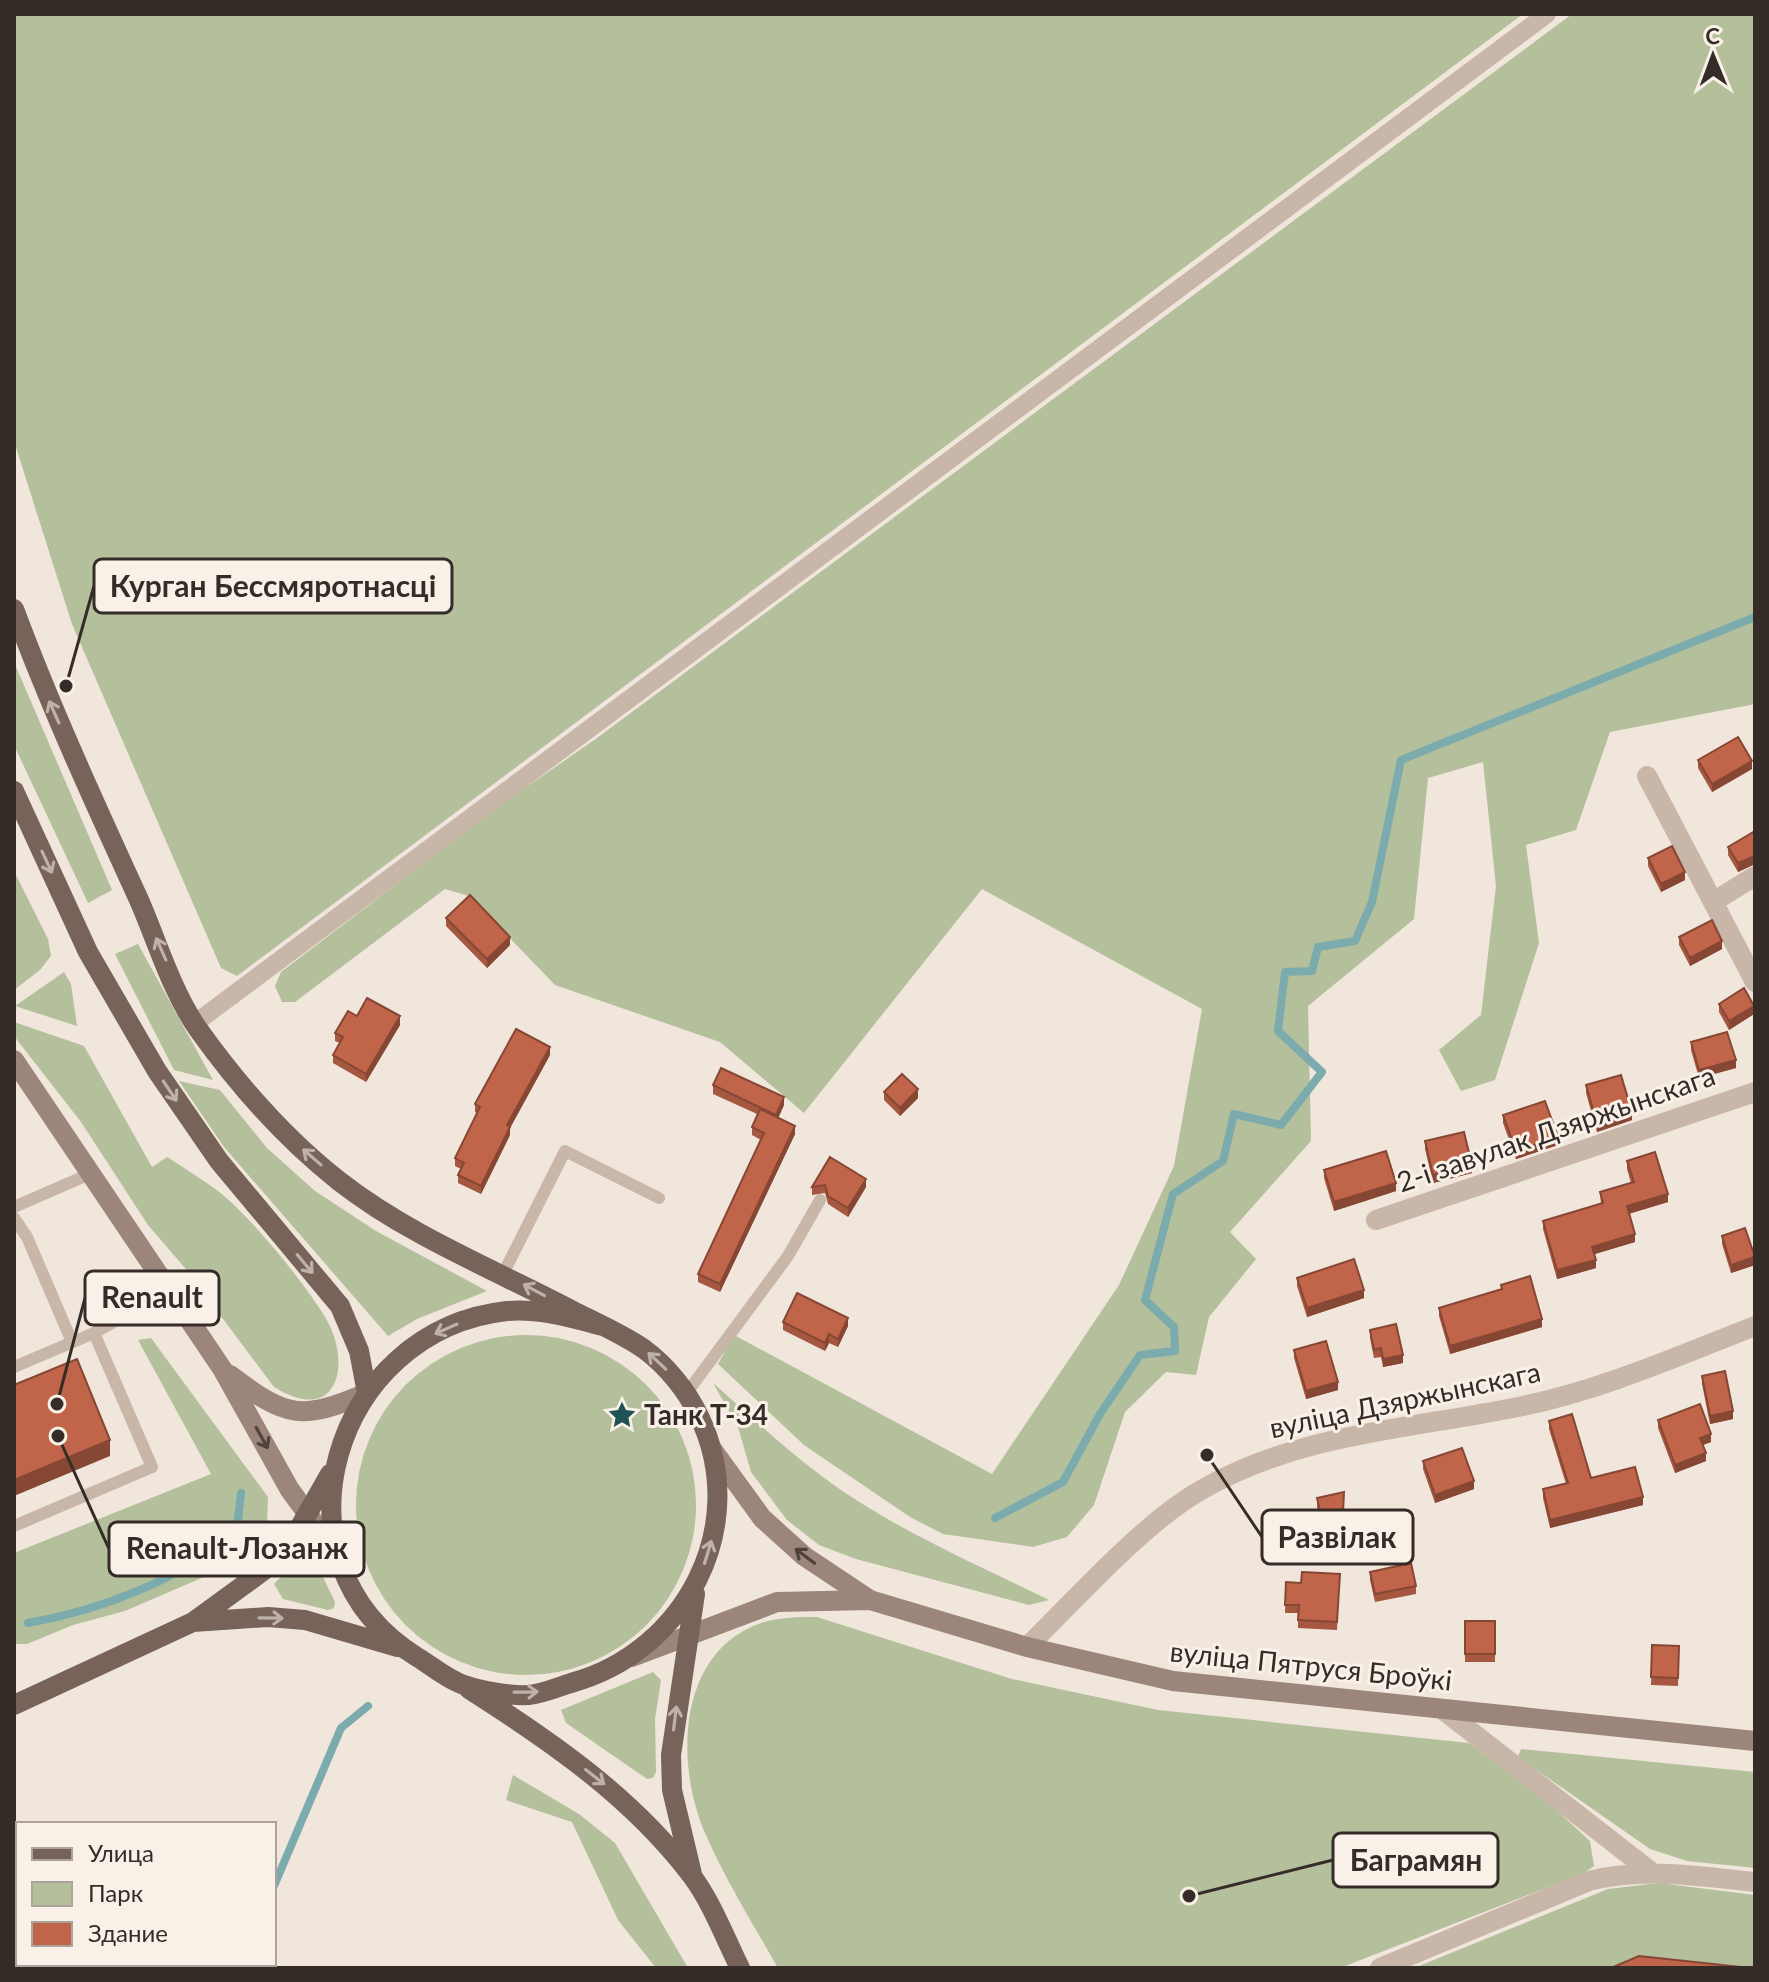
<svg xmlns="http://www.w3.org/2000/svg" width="1769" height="1982" font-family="Lato,sans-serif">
  <rect width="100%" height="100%" fill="#f1e6dc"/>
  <path fill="#b4bf9c" d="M14,14h1509l-1286,962 -16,-8 -149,-344 -58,-183z
    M1572,14h183v690l-145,28 -34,98 -50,15 13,98 -44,137 -34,11 -22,-41 42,-35 15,-129 -13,-124 -55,16 -14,141 -106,87 3,135 -81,91 26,27 -47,58 -13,58 -30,-3 -41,40 -31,93 -27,32 -34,10 -90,-13 -33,-17 -106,-72 -86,-81 16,-29 258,139 127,-189 55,-119 28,-157 -220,-120 -178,224 -84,-71 -165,-57 -86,-89 -24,-7 -150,113h-13l-7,-16 6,-14 218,-166 98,-68z
    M14,662l98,228 -24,13 -74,-158z
    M14,871l34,68 3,17 -11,14 -26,20z
    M138,944l75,136 -39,-10 -59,-116z
    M64,972l7,12 6,42 -62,-20z
    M14,1022l70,24 68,121 15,-10c17,11 35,22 51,34 33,26 85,90 107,126 28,46 13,110 -51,70l-89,-119 -37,-43 -67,-103 -67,-86z
    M179,1081l41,9 47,58 48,43 61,40 111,60 -70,28 -29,17 -164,-189z
    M356 1505a170 170 0 1 1 340 0a170 170 0 1 1-340 0Z
    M151,1338l117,159 -1,28 -14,26 -19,13 -109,47 -52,14 -46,19h-13v-91l197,-79 -73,-134z
    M713,1383c43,38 84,77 131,109 64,43 136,74 205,108l-20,5 -173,-46 -37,-14 -32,-25 -36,-48 -13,-45z
    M311,1552l24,50 -1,6 -6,2 -45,-11 -9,-15 30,-31z
    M817,1617l195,62 146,31 311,33 74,55 47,43 4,25 -12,8 -242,94h-562c-25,-44 -53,-89 -73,-135 -29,-67 -28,-172 46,-206 21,-10 43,-10 66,-10z
    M653,1672l8,8 -6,39 1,53 -3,6 -6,1 -81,-56 -5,-13z
    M1521,1749l234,23v96l-68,-7 -37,-12 -132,-92z
    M513,1775l66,39 36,29 73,125h-32l-38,-48 -46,-98 -66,-22z
    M1659,1883l96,12v73h-341l194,-79z"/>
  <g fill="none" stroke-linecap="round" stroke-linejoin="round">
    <path stroke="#7cabad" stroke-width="8" d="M995,1518l68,-36 37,-68 40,-59 35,-4 -1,-24 -29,-27 28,-106 50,-33 11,-47 47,11 41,-53 -44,-41 7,-59 27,-1 6,-24 37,-6 17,-39 29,-142 354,-143
      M28,1623c73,-13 154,-43 209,-94l4,-36
      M274,1886l67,-158 27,-22
      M14,1896h4"/>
    <path stroke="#c8b6a8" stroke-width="12" d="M14,1207l78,-34
      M14,1218l13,19 45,105
      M503,1274l62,-123 94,47
      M14,1367l80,-34 74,-42
      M686,1394l102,-138 32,-56
      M14,1526l138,-59 -58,-134"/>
    <path stroke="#c8b6a8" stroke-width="18" d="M194,1024l1353,-1010"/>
    <path stroke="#c8b6a8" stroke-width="20" d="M1647,776l108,206
      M1713,902l42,-26
      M1376,1220l379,-128
      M1442,1709l208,162
      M1380,1968l209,-87c56,-14 109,-5 166,1"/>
    <path stroke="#c8b6a8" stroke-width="20" d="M1027,1647c49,-48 118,-126 176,-158 96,-55 205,-60 310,-81 84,-16 163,-51 242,-82"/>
    <path stroke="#9c857a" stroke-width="20" d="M14,1060l209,310 67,120 50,68
      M230,1375c57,43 71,46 137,18
      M712,1449l50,69 42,38 66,44 157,47 146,34 582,60
      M632,1657l145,-55 93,-2"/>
    <path stroke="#77635a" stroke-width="20" d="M14,609c37,99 81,195 125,291 18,41 33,92 59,129 40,56 86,109 141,152 70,55 159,90 238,132 22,11 47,22 67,36 23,17 43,42 55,67 53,110 -14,236 -128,267 -13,4 -29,11 -42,12 -18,1 -48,-4 -65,-10 -16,-5 -32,-19 -47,-28 -155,-96 -84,-327 90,-346 32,-3 65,7 96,15
      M14,791l74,161 69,119 62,90 121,145 19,45 8,42
      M193,1622l75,-5 37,3 92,27
      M469,1689c83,53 163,108 223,187 20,27 33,62 48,92
      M14,1705l179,-83 70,-51 30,-32 37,-65
      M692,1874l-20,-84 -1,-35 24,-161"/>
  </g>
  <path fill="#a55740" d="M1698,760l54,9 -40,23 -14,-24z
    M1755,831v33l-17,8 -10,-17v-8z
    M1648,858l37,22 -24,12 -13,-26z
    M446,918l64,27 -23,23 -41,-42z
    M1679,937l43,12 -32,17 -11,-21z
    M1719,1004l35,10 -25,16 -10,-18z
    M357,1016l43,9 -34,57 -33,-19v-8l7,-12 -5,-2v-8z
    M1691,1042l45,26 -37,10 -8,-28z
    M550,1055l-40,73v7l-29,59 -23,-11v-8l3,-6 -6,-3v-8l22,-45 -2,-1v-8z
    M713,1085l71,20 -6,13 17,16 -75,158 -22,-10v-8l63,-134 -9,-5v-8l5,-13 -44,-20z
    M1586,1085l46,35 -35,12 -11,-39z
    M884,1092l34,6 -18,18 -16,-16z
    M1503,1115l55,30 -42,14 -13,-36z
    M1425,1141l47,32 -39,10 -8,-34z
    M830,1157l36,30 -18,30 -20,-13 -3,-11 -13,2v-8z
    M1627,1161l41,41 -39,12 6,28 -41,12 2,14 -39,11 -14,-50v-8l58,-17 -1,-12 31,-9 -4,-14z
    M1324,1170l72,21 -62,20 -10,-33z
    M1722,1236l33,29 -24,8 -9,-29z
    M1297,1278l67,20 -57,19 -10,-31z
    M1501,1285l41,42 -92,27 -11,-38v-8l62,-18z
    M783,1322l65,4 -10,21 -9,-4 -4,8 -42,-21z
    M1370,1330l33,33 -20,4 -2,-10 -7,1 -4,-20z
    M1294,1350l44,40 -32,9 -12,-41z
    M1702,1376l31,43 -23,5 -8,-40z
    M1658,1420l53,22 -8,3 3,16 -31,12 -17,-45z
    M1549,1421l42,57 52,27 -93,23 -7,-30v-9l23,-5 -17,-55z
    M1423,1461l51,28 -39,14 -12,-34z
    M1317,1498l26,23 -21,6 -5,-20z
    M1370,1572l46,14v8l-41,8 -5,-22z
    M1340,1574l-3,56 -39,-2v-15h-13l1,-31 15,1z
    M1465,1621h30v41h-30z
    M1652,1645l27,1 -1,40 -27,-1z"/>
  <path fill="#864734" d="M1752,761v8l-40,23v-8z
    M1755,856v8l-17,8v-9z
    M1685,872v8l-24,12v-8z
    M510,937v8l-23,23v-9z
    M1722,941v8l-32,17v-8z
    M1754,1006v8l-25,16v-9z
    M400,1016v9l-34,57v-8z
    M550,1047v8l-40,73v7l-29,59v-8l26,-61z
    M1736,1060v8l-37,10v-8z
    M918,1089v9l-18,18v-8z
    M784,1097v8l-8,18v-8z
    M1632,1112v8l-35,12v-8z
    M795,1126v8l-75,158v-8z
    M1558,1137v8l-42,14v-8z
    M1472,1165v8l-39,10v-8z
    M866,1179v8l-18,30v-9z
    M1396,1183v8l-62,20v-9z
    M1668,1194v8l-41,12v-8z
    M1635,1234v8l-43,13v-8z
    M1755,1257v8l-24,8v-8z
    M1596,1260v8l-39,11v-9z
    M1364,1290v8l-57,19v-9z
    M848,1318v8l-10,21v-8z
    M1542,1319v8l-92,27v-8z
    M829,1334v9l-4,8v-8z
    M1403,1355v8l-20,4v-8z
    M1338,1382v8l-32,9v-8z
    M1733,1411v8l-23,5v-8z
    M1711,1434v8l-11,4v-8z
    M110,1440v16l-96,40v-16z
    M1706,1453v8l-31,12v-8z
    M1474,1481v8l-39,14v-8z
    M1643,1497v8l-93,23v-8z
    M1344,1500l-1,21 -21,6v-8z"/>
  <path fill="#c0654a" stroke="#864734" stroke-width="2" d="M1738,737l14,24 -40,23 -14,-24z
    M1755,831v25l-17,7 -10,-16z
    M1672,846l13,26 -24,12 -13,-26z
    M470,895l40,42 -23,22 -41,-41z
    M1712,920l10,21 -32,17 -11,-21z
    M1744,988l10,18 -25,15 -10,-17z
    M367,998l33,18 -34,58 -33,-19 10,-18 -8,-4 13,-22 9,5z
    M516,1029l34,18 -43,78 3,2 -29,59 -23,-11 6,-12 -9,-5 25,-51 -5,-3z
    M1727,1032l9,28 -37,10 -8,-28z
    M721,1068l63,29 -8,18 -63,-30z
    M902,1074l16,15 -18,19 -16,-16z
    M1621,1075l11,37 -35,12 -11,-39z
    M1545,1101l13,36 -42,14 -13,-36z
    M760,1109l35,17 -75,158 -22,-10 66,-141 -12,-6z
    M1464,1132l8,33 -39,10 -8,-34z
    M1386,1151l10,32 -62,19 -10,-32z
    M1655,1152l13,42 -41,12 8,28 -43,13 4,13 -39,10 -14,-49 60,-18 -3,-11 34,-10 -7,-21z
    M830,1157l36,22 -18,29 -20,-12 -3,-11 -13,2z
    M1745,1228l10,29 -24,8 -9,-29z
    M1354,1259l10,31 -57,18 -10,-30z
    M1530,1276l12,43 -92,27 -11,-38 63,-19 -1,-4z
    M797,1293l51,25 -10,21 -9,-5 -4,9 -42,-21z
    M1396,1324l7,31 -20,4 -2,-11 -7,2 -4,-20z
    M1326,1341l12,41 -32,9 -12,-41z
    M77,1359l33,81 -96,40v-95z
    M1725,1371l8,40 -23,5 -8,-40z
    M1700,1404l11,30 -11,4 6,15 -31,12 -17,-45z
    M1572,1414l19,64 44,-11 8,30 -93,23 -7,-31 25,-6 -19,-62z
    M1462,1448l12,33 -39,14 -12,-34z
    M1344,1492l-1,21 -21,6 -5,-21z
    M1411,1563l5,23 -41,8 -5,-22z
    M1302,1572l38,2 -3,48 -39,-2 1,-15h-14l1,-23 15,1z
    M1465,1621h30v33h-30z
    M1652,1645l27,1 -1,32 -27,-1z
    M1639,1956l111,12h-139z"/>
  <defs><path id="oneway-shaft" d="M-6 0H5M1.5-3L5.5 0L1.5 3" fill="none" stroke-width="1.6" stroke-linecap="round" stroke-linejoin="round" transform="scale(2)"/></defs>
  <g stroke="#beb1a8">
    <use href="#oneway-shaft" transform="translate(54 712) rotate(-114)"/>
    <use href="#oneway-shaft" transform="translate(47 862) rotate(65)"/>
    <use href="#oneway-shaft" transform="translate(161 949) rotate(-114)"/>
    <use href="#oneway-shaft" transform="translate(170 1091) rotate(56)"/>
    <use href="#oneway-shaft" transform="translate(312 1157) rotate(-139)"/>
    <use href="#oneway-shaft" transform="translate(305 1264) rotate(50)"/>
    <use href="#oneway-shaft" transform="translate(534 1290) rotate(-152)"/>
    <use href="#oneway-shaft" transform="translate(446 1329) rotate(156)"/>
    <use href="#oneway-shaft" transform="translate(657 1361) rotate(-137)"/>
    <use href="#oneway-shaft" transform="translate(708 1552) rotate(-73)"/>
    <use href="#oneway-shaft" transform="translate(271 1618) rotate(1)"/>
    <use href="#oneway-shaft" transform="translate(526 1692) rotate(-1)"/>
    <use href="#oneway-shaft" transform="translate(675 1718) rotate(-83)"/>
    <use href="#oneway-shaft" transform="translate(595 1777) rotate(38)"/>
  </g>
  <g stroke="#4f423c">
    <use href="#oneway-shaft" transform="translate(262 1438) rotate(61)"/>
    <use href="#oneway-shaft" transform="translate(805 1556) rotate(-143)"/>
  </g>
  <defs>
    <symbol id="sight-bare" viewBox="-9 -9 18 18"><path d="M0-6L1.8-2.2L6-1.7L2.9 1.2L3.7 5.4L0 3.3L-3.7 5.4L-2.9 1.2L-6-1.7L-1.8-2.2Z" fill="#1f5255" stroke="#f9f1e8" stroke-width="2.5" paint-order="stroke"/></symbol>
  </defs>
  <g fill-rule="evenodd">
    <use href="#sight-bare" x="602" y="1395" width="40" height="40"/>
  </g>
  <g text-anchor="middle" stroke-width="6" stroke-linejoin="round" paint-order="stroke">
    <g font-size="28" fill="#352c28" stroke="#f9f1e8">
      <text transform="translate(1556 1129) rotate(-19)" y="10">2-і завулак Дзяржынскага</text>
      <text transform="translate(1405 1400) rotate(-12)" y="10">вуліца Дзяржынскага</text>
      <text transform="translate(1311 1666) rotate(6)" y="10">вуліца Пятруся Броўкі</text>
    </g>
    <g font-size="28" font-weight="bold" fill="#352c28" stroke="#f9f1e8" text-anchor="start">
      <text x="644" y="1425">Танк Т-34</text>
    </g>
  </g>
  <path fill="none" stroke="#352c28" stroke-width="3" d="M66 686L94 586M57 1404L85 1298M1207 1455L1262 1537M58 1436L109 1549M1189 1896L1333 1860"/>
  <g fill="#352c28" stroke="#f9f1e8" stroke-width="3">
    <circle cx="66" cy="686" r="8"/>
    <circle cx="57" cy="1404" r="8"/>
    <circle cx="1207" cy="1455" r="8"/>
    <circle cx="58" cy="1436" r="8"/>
    <circle cx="1189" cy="1896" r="8"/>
  </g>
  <g fill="#f9f1e8" stroke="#352c28" stroke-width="3">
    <rect x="94" y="559" width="358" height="54" rx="8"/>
    <rect x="85" y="1271" width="134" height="54" rx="8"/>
    <rect x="1262" y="1510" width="151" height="54" rx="8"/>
    <rect x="109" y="1522" width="255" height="54" rx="8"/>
    <rect x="1333" y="1833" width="165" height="54" rx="8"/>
  </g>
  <g font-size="30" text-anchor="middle" font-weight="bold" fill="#352c28">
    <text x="273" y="597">Курган Бессмяротнасці</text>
    <text x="152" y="1308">Renault</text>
    <text x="1337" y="1548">Развілак</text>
    <text x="237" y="1559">Renault-Лозанж</text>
    <text x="1416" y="1871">Баграмян</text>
  </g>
  <rect width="1769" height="1982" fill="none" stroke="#352c28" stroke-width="32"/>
  <rect x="16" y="1822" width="260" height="144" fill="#f9f1e8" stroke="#aba29b" stroke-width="2"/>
  <rect x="32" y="1848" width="40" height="12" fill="#77635a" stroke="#aba29b" stroke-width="2"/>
  <text x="88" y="1862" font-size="24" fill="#352c28">Улица</text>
  <rect x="32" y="1882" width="40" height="24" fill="#b4bf9c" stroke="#aba29b" stroke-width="2"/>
  <text x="88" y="1902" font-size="24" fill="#352c28">Парк</text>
  <rect x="32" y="1922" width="40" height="24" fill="#c0654a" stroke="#aba29b" stroke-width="2"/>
  <text x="88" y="1942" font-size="24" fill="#352c28">Здание</text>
  <g transform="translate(1713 56) rotate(359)" stroke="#f9f1e8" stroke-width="6" paint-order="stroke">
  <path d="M0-6L14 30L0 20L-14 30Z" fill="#352c28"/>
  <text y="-12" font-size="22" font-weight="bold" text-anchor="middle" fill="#352c28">С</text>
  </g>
</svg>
